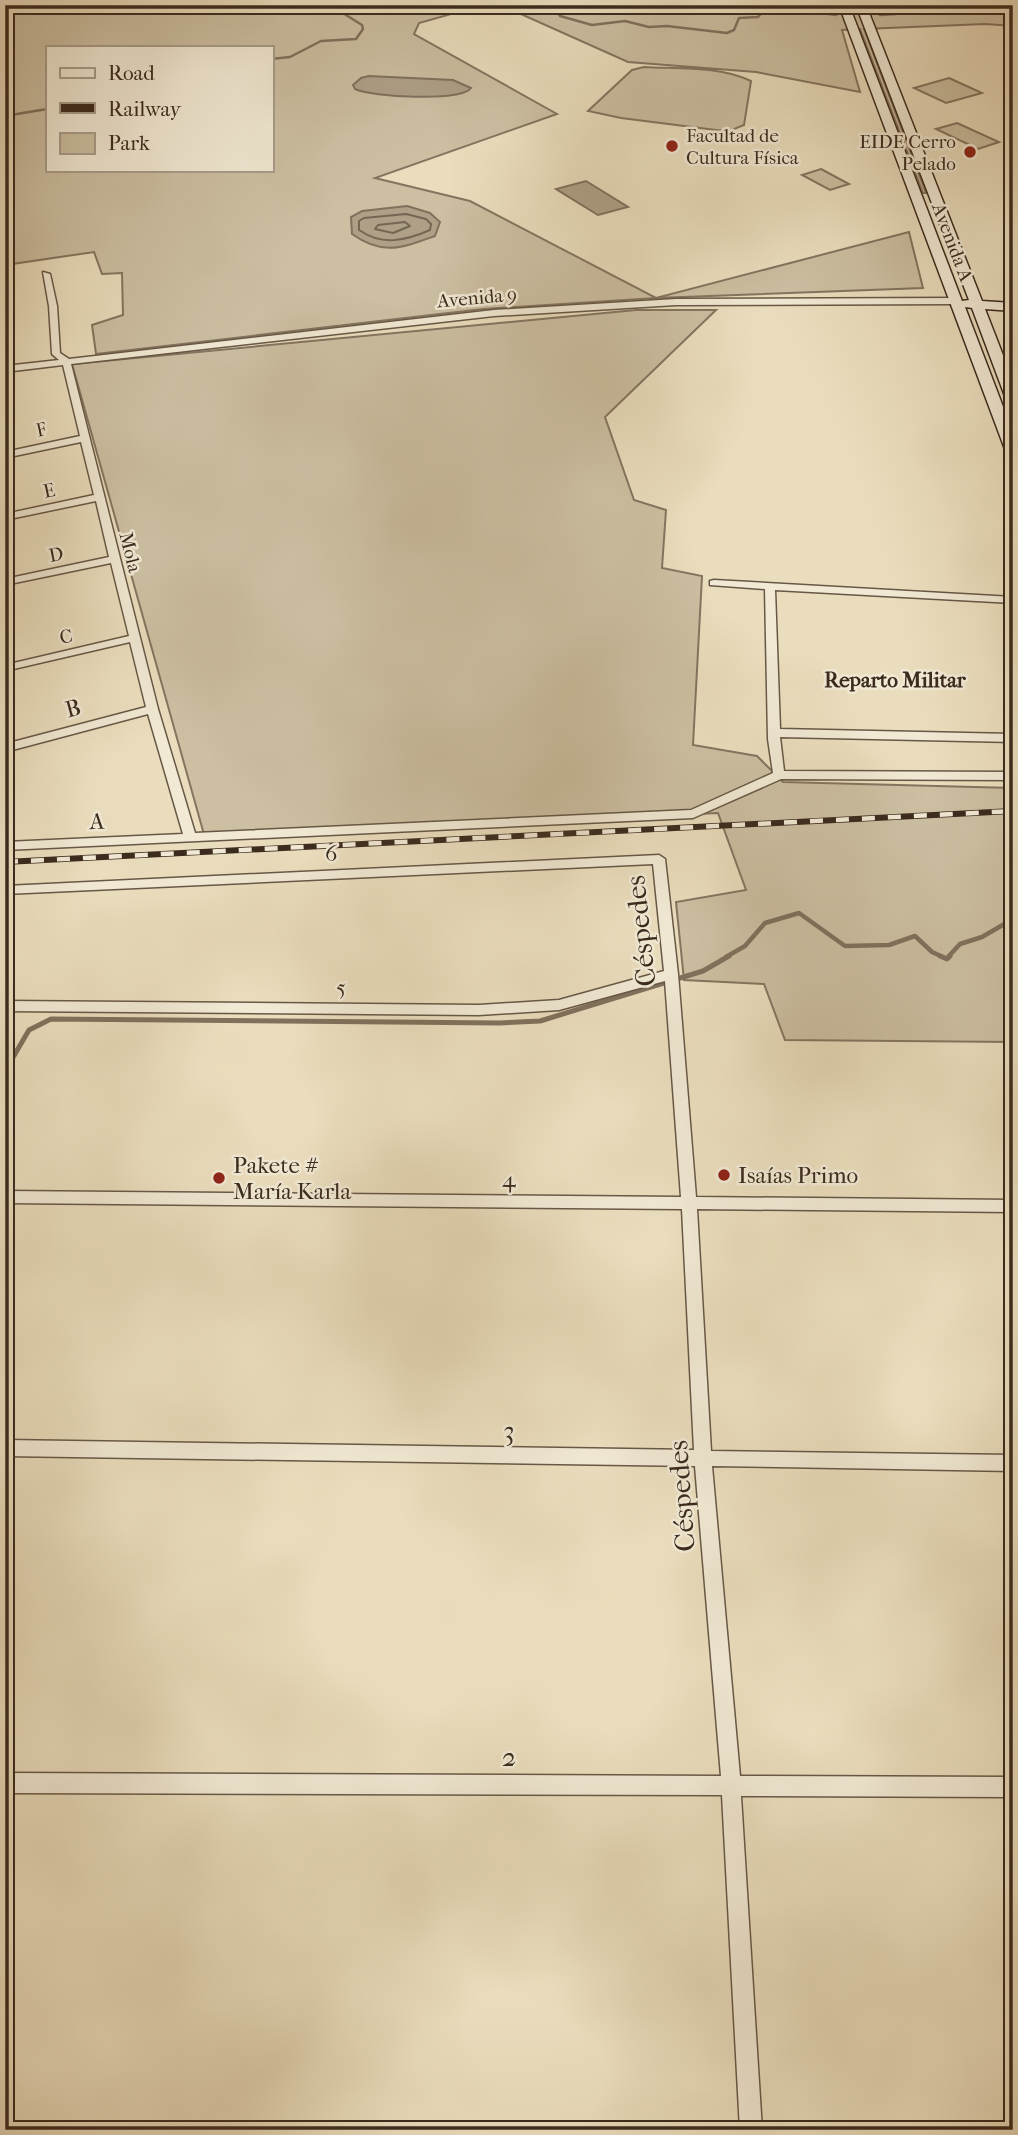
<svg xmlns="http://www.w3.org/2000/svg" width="1018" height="2135" font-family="'IM FELL French Canon',serif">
  <rect width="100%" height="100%" fill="#eaddbd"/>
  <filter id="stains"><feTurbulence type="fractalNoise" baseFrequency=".00286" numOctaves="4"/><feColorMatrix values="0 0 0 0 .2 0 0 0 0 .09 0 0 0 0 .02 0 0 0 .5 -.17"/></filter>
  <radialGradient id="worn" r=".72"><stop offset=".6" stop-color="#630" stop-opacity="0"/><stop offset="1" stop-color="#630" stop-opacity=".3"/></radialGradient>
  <path fill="#ccbfa2" stroke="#847560" stroke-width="2" fill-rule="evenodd" d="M5,5h1008v21l-28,-2 -121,5 62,164h-3l-63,-164 -18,1 18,62 -104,-20 -128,-10 -116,-52 -54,2 -39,11 -5,11 143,80 -182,64 95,23 186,97 253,-66 14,56 -267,10 -173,11 -387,45 -4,-29 31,-10 -1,-42 -20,1 -8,-22 -89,13zM47,47h224v123h-224z
    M644,67c34,2 76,-1 107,14l-7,44 -15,6 -13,-1 -95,-12 -33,-7 44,-41z
    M949,78l33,15 -36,10 -32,-15z
    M957,123l42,19 -21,7 -42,-20z
    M821,169l28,15 -19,6 -28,-15z
    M636,310h80l-111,107 29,83 32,10 -4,58 40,8 -9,169 64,11 26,26 230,6v254l-228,-2 -21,-56 -80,-4 -8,-78 70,-12 -28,-77 -513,25 -133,-474z"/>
  <path fill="#aea087" stroke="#80715d" stroke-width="2" d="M369,76l84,4 18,8c-10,14 -100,9 -116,1l-2,-4 8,-7z
    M586,181l42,26 -30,8 -42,-26z
    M407,206l23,7 10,9 -5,14c-34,12 -52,20 -83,-2l-1,-17 11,-6z"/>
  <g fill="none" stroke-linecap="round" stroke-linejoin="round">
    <path stroke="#746652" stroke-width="2" d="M406,214l20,5 5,5 -1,6c-25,11 -48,16 -71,0v-9l5,-3z
      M405,222l5,4 -17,7 -18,-4 3,-4z"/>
    <path stroke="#80715d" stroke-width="2.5" d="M551,5l9,11 32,9 33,-4 24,6 18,-1 60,7 7,-3 5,-12 19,-1 5,-6 30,-2 43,6
      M960,5l53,7
      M880,15l16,-1 14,-9
      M271,59l19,-2 31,-16 35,-2 7,-10 -1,-4 -24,-15 1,-5
      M5,116l42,-7"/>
    <path stroke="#80715d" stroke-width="4.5" d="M726,957l19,-11 20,-23 34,-10 46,33 44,-1 26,-9 17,16 11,5
      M948,957l12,-13 22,-7 31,-18"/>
    <path stroke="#80715d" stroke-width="5" d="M940,956l7,3 3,-3
      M5,1071l24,-41 22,-11 449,4 40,-2 163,-50 26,-15"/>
    <defs>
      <path id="street" d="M43,272l7,2 7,32 3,47 9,6 425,-49 182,-11 279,-1 4,3 -4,3 -279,1 -182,11 -423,48 87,345 37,124 496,-23 82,-37 -5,-34 -3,-150 -55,-4v-4l4,-1 299,17v6l-238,-13 5,139 233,5v8l-233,-5 4,34 229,1v8l-232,-1 -88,39 -688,32v-8l178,-8 -35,-120 -143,38v-8l141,-37 -16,-65 -125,29v-6l124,-29 -18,-73 -106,22v-6l104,-22 -13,-56 -91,19v-6l89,-19 -13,-53 -76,16v-6l75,-16 -17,-71 -58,7v-6l54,-6 -7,-6 -3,-48z
        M659,855l6,4 13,115 18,223 317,3v12l-316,-3 14,242 302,4v16l-301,-5 28,310 273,1v20l-272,-1 21,334h-22l-18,-335 -717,-2v-20l716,3 -26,-310 -690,-10v-16l689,10 -12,-241 -677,-6v-12l676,6 -16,-216 -106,29 -80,5 -474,-4v-10l474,4 80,-5 105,-29 -11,-107 -648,30v-8z"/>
      <path id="secondary" d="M839,5h10l113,296 7,-1 -113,-295h10l116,296 31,2v8l-28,-2 28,72v22l-7,-4 -34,-91 -7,-1 48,126v23l-7,-4z"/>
    </defs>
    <use href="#street" stroke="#675846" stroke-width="3"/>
    <use href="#secondary" stroke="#3b2b1e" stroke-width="3"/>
    <use href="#street" fill="#f1e9d4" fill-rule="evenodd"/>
    <use href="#secondary" fill="#f1e9d4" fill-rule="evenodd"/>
    <defs>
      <path id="rail" d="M5,862l1008,-51"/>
    </defs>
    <use href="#rail" stroke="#3b2b1e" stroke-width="6"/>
    <use href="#rail" stroke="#f1e9d4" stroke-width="4.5" stroke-dasharray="13" stroke-linecap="butt"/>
  </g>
  <g fill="#8f2418" stroke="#f1e9d4" stroke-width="2.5">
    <circle cx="672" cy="146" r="7"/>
    <circle cx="970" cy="152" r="7"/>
    <circle cx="724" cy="1175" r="7"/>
    <circle cx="219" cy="1178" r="7"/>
  </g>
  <g text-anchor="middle" stroke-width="5" stroke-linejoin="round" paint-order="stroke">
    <g font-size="19" fill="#3b2b1e" stroke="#f1e9d4" text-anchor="start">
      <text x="686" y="142">Facultad de<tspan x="686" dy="22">Cultura Física</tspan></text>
      <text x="956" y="148" text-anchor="end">EIDE Cerro<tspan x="956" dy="22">Pelado</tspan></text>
    </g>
    <g font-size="19" fill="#3b2b1e" stroke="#f1e9d4">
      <text transform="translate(953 242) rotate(69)" y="7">Avenida A</text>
      <text transform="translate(477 297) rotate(-5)" y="7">Avenida 9</text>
      <text transform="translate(41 429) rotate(-12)" y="7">F</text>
      <text transform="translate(49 490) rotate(-12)" y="7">E</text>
      <text transform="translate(131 552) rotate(76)" y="7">Mola</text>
      <text transform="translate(56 554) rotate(-12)" y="7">D</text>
      <text transform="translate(66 636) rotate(-13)" y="7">C</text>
    </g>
    <g font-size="21" font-weight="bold" fill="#3b2b1e" stroke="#f1e9d4">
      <text x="895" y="687">Reparto Militar</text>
    </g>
    <g font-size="23" fill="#3b2b1e" stroke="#f1e9d4">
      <text transform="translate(73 708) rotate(-15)" y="8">B</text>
      <text transform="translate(97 821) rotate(-2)" y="8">A</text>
      <text transform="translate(331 853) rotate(-3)" y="8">6</text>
      <text transform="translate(341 987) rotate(1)" y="8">5</text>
      <text transform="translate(509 1179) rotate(1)" y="8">4</text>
    </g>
    <g font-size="23" fill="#3b2b1e" stroke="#f1e9d4" text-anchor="start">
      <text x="233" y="1173">Pakete #<tspan x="233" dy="26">María Karla</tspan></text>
      <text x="738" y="1183">Isaías Primo</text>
    </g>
    <g font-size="28" fill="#3b2b1e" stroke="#f1e9d4">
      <text transform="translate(640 931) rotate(-96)" y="10">Céspedes</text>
      <text transform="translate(509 1430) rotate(1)" y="10">3</text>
      <text transform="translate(681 1496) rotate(-94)" y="10">Céspedes</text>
      <text x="509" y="1766">2</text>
    </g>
  </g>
  <rect width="1018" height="2135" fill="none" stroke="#eaddbd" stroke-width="28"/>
  <rect x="7" y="7" width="1004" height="2121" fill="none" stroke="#3b2b1e" stroke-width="3.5"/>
  <rect x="14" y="14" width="990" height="2107" fill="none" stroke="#3b2b1e" stroke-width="2"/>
  <rect x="46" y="46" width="228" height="126" fill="#f1e9d4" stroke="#a89d8b" stroke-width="2"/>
  <rect x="60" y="68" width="35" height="10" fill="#f1e9d4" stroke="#a89d8b" stroke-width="2"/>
  <text x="108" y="80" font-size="21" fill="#3b2b1e">Road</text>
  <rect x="60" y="103" width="35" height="10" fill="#3b2b1e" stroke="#a89d8b" stroke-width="2"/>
  <text x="108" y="116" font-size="21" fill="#3b2b1e">Railway</text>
  <rect x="60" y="133" width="35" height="21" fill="#ccbfa2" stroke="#a89d8b" stroke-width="2"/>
  <text x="108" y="150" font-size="21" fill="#3b2b1e">Park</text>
  <rect width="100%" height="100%" filter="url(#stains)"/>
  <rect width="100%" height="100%" fill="url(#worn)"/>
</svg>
